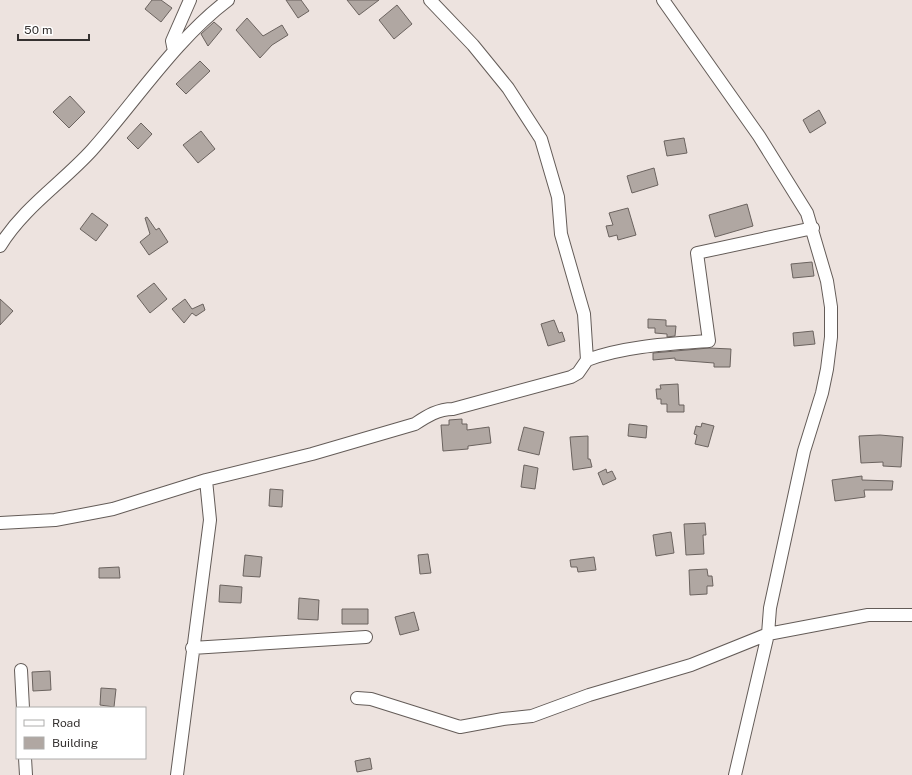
<svg xmlns="http://www.w3.org/2000/svg" width="912" height="775" font-family="'Public Sans',sans-serif">
  <rect width="100%" height="100%" fill="#ede3df"/>
  <path fill="#b0a7a2" stroke="#6b635f" d="M152,0h9l11,8 -11,14 -16,-13z
    M286,0h15l8,11 -11,7z
    M347,0h32l-20,15z
    M397,5l15,19 -18,15 -15,-19z
    M247,18l16,18 19,-11 6,10 -16,10 -12,13 -24,-28z
    M214,22l8,7 -14,17 -7,-12z
    M200,61l10,10 -24,23 -10,-10z
    M70,96l15,16 -16,16 -16,-16z
    M819,110l7,13 -16,10 -7,-13z
    M141,123l11,11 -14,15 -11,-11z
    M201,131l14,18 -17,14 -15,-18z
    M684,138l3,15 -20,3 -3,-15z
    M654,168l4,17 -26,8 -5,-17z
    M747,204l6,22 -38,11 -6,-22z
    M628,208l8,27 -18,5 -1,-5 -8,2 -3,-11 7,-1 -4,-12z
    M92,213l16,12 -12,16 -16,-12z
    M147,217l9,13 3,-2 9,14 -19,13 -9,-13 10,-8 -5,-16z
    M812,262l2,14 -21,2 -2,-14z
    M154,283l13,16 -17,14 -13,-17z
    M0,299l13,12 -13,14z
    M185,299l7,10 11,-5 2,6 -9,6 -4,-3 -8,10 -12,-14z
    M648,319l18,1v6h10l-1,10 -8,1v-3l-12,-1v-5h-7z
    M554,320l5,13 3,-1 3,9 -17,5 -7,-22z
    M813,331l2,13 -21,2 -1,-13z
    M709,348l22,1 -1,18h-16v-4l-39,-3v-2l-22,2v-7z
    M678,384l1,21h5v7h-17v-8h-6v-5h-4l-1,-10h5l-1,-4z
    M462,419v5h5v6l22,-3 2,16 -23,3v3l-25,2 -2,-26h8v-5z
    M702,423l12,3 -6,21 -13,-3 2,-9 -3,-1 2,-8 5,1z
    M629,424l18,2 -1,12 -18,-2z
    M524,427l20,5 -5,23 -21,-5z
    M880,435l23,2 -2,30 -18,-1v-4l-22,1 -2,-27z
    M588,436v23h2l2,8 -19,3 -3,-33z
    M524,465l14,3 -3,21 -14,-2z
    M606,469l1,4 5,-2 4,8 -13,6 -5,-12z
    M862,476v4l31,1 -1,9h-28l1,7 -30,4 -3,-21z
    M270,489l13,1 -1,17 -13,-1z
    M705,523l1,12h-3l1,19 -18,1 -2,-31z
    M671,532l3,21 -18,3 -3,-21z
    M428,554l3,19 -11,1 -2,-19z
    M245,555l17,2 -2,20 -17,-1z
    M594,557l2,13 -18,2 -1,-5h-6l-1,-7z
    M119,567l1,11h-21v-10z
    M707,569l1,7h4l1,10h-6v8l-17,1 -1,-25z
    M220,585l22,2 -1,16 -22,-1z
    M299,598l20,2 -1,20 -20,-1z
    M342,609h26v15h-26z
    M414,612l5,18 -19,5 -5,-18z
    M50,671l1,19 -18,1 -1,-19z
    M101,688l15,1 -2,18 -14,-2z
    M370,758l2,11 -15,3 -2,-11z"/>
  <g fill="none" stroke-linecap="round" stroke-linejoin="round">
    <defs>
      <path id="minor" d="M663,0l96,136 48,77 20,68 4,26v30l-4,32 -5,24 -18,58 -34,157 -2,26 -33,141
        M174,51l-2,-10 18,-41
        M0,246c24,-39 62,-63 92,-96 43,-48 84,-111 136,-150
        M587,360c38,-14 82,-16 122,-19l-12,-88 116,-25
        M0,523l55,-3 58,-11 93,-29 106,-26 103,-30c12,-8 23,-15 38,-15l118,-32 7,-4 9,-13 -3,-46 -23,-80 -3,-37 -17,-58 -33,-51 -35,-43 -43,-45
        M192,648l174,-11
        M21,670l2,38
        M357,698l14,1 89,28 43,-8 29,-3 57,-21 102,-30 77,-31 100,-19h44
        M25,758l1,17
        M177,775l33,-255 -4,-40"/>
    </defs>
    <use href="#minor" stroke="#645c58" stroke-width="14"/>
    <use href="#minor" stroke="#fff" stroke-width="12"/>
  </g>
  <rect x="16" y="707" width="130" height="52" fill="#ffffff" stroke="#aeadac"/>
  <rect x="24" y="720" width="20" height="6" fill="#ffffff" stroke="#aeadac"/>
  <text x="52" y="727" font-size="12" fill="#353130">Road</text>
  <rect x="24" y="737" width="20" height="12" fill="#b0a7a2" stroke="#aeadac"/>
  <text x="52" y="747" font-size="12" fill="#353130">Building</text>
  <path d="M18 34v6h71v-6" fill="none" stroke="#353130" stroke-width="2"/>
  <text x="24" y="34" font-size="12" fill="#353130" stroke="#ffffff" stroke-width="3" paint-order="stroke">50 m</text>
</svg>
